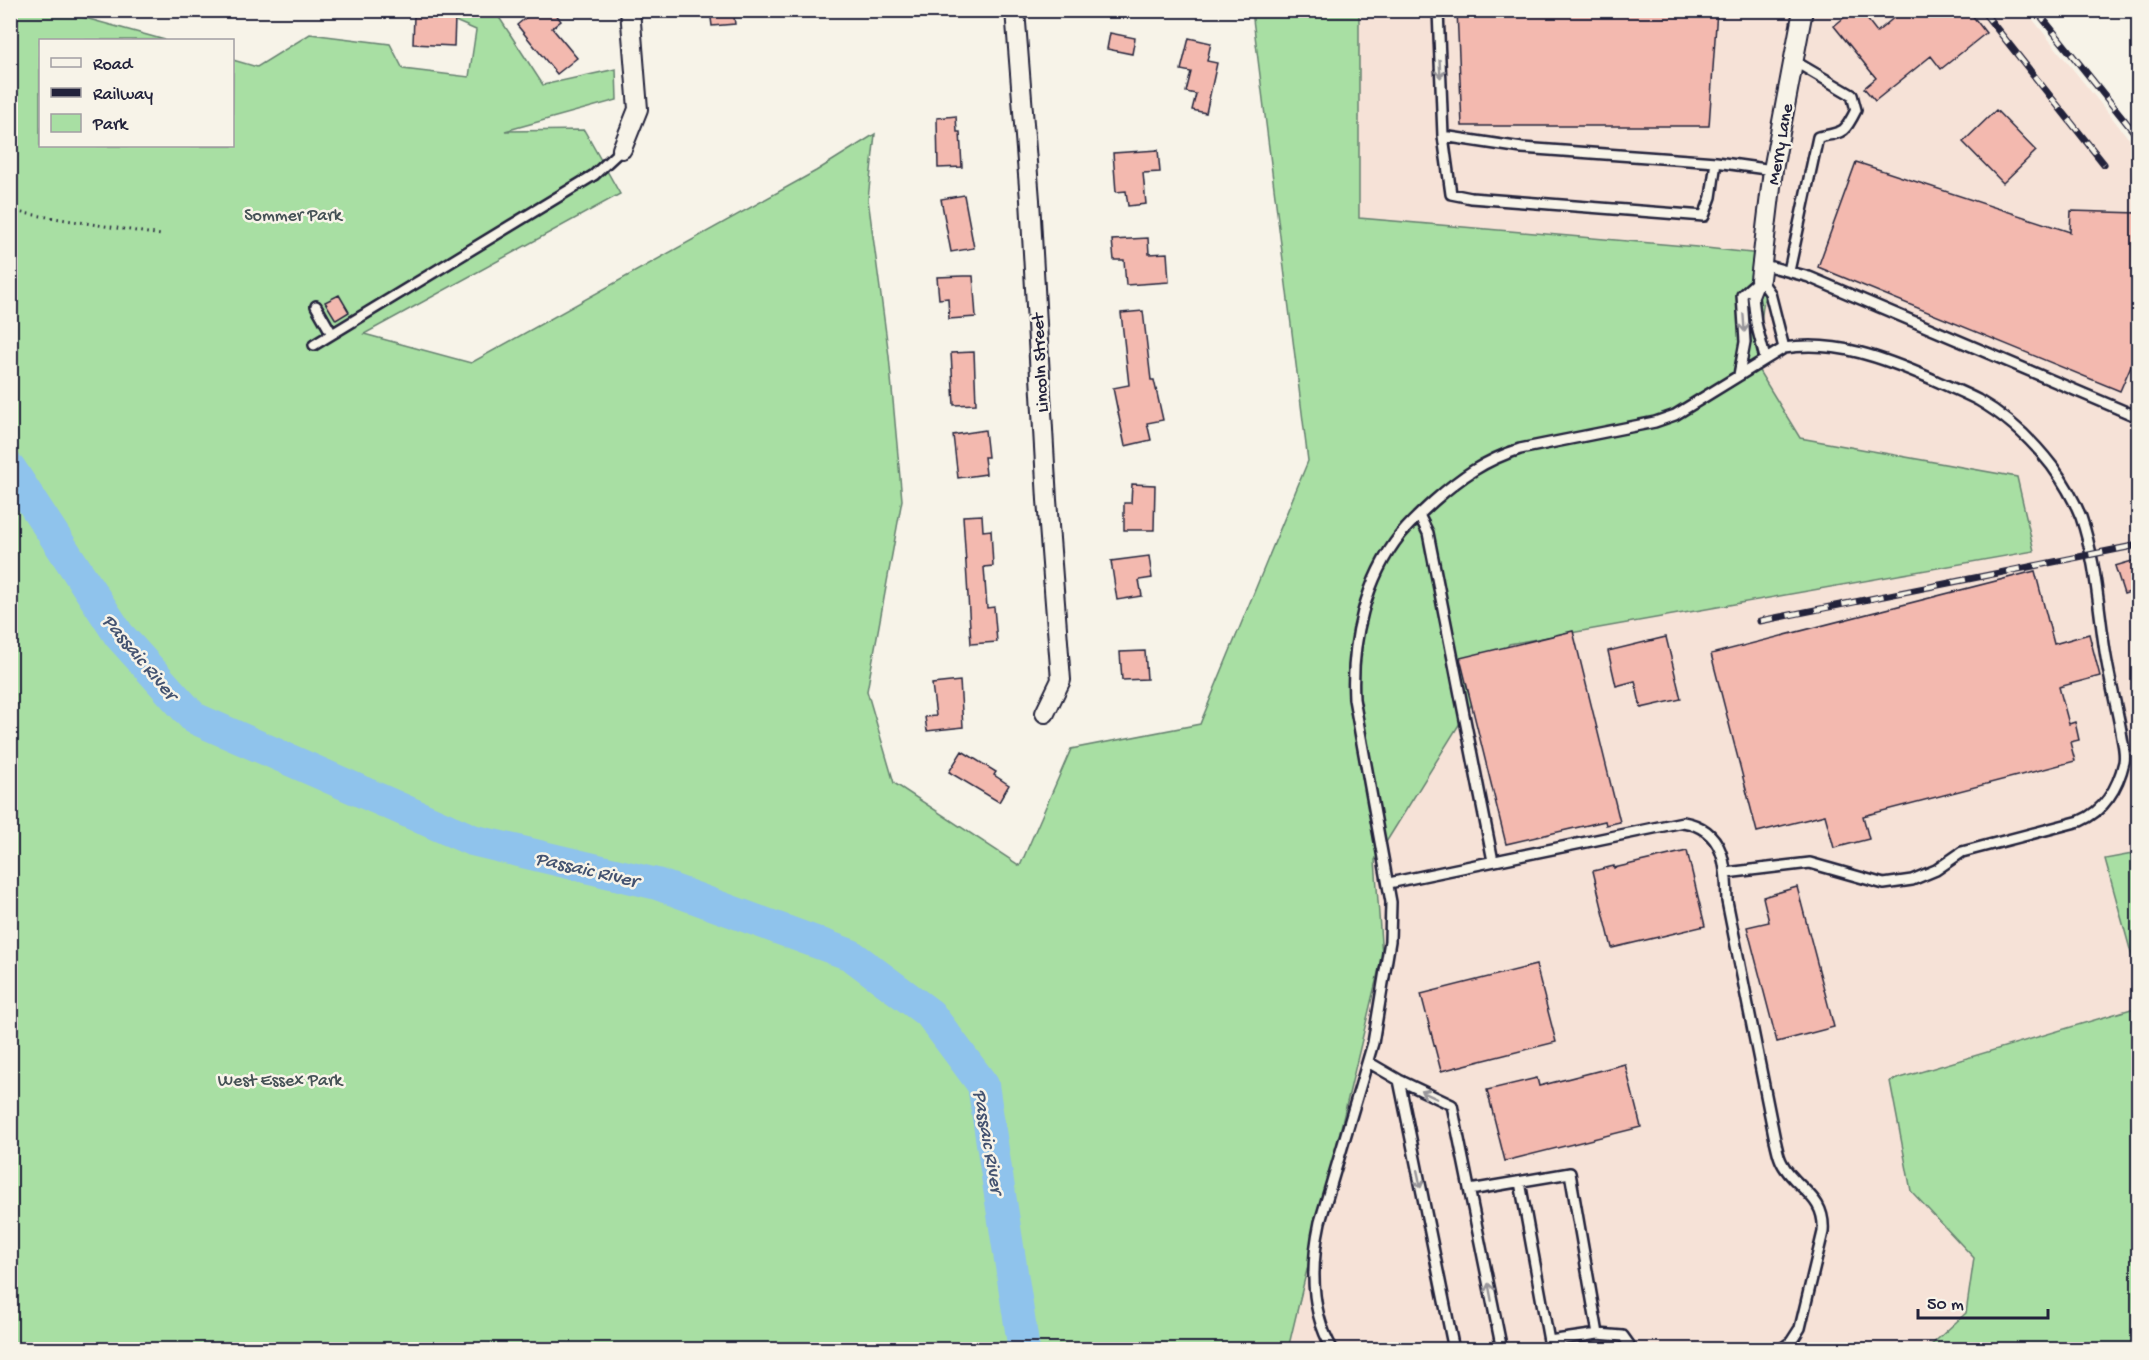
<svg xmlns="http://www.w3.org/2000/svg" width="2149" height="1360" font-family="'Gochi Hand',sans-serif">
  <rect width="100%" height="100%" fill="#f7f3e8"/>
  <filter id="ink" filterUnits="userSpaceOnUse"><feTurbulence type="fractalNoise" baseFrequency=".0167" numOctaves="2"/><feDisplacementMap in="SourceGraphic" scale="12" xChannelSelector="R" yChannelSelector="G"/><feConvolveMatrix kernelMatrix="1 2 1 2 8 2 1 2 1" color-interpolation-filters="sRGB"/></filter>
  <g filter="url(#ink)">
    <path fill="#f6e2d7" d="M1359,11h667l112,139v703l-33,7 33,118v29l-248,74 22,110 62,67 -8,55 -39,36 -639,1 94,-394 -7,-96 134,-216 525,-93 -17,-74 -217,-39 -44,-72 13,-111 -72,-8 -338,-29z"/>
    <path fill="#a8dfa3" stroke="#65806f" stroke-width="1.5" d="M10,11h50l105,29h-125v106h192l1,-86 24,7 53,-33 80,10 13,25 66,8 7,-47 -44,-19h63l48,74 73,-16 1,31 -112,31 79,-1 36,64 -256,140 107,29 345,-192 59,-37 -7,65 21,157 13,144 -35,191 27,92 126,83 51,-117 129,-25 108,-263 -56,-450h107v207l338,29 72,8 -13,111 44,72 217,39 17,74 -525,93 -134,216 7,96 -94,393h-1277z
      M2138,853v125l-33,-119z
      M2138,1007v342h-211l39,-36 8,-55 -63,-67 -21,-110z"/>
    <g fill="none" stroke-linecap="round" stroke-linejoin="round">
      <path stroke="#8fc3ec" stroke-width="32" d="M10,468l109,167 75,83 278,122 185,44 194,71 79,59 53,71 41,265"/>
    </g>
    <path fill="#f3b9af" stroke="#22223b" stroke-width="1.5" d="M535,10h18l8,11 -9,7 25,30 -20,16 -40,-49z
      M710,10h23l2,14 -23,2z
      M1457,10h260l-8,116h-247z
      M1853,10h7l17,22 26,-22h65l18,23 -45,36 -10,-13 -56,45 -11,-13 12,-10 -42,-52z
      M414,16l41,2 -1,28 -41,-2z
      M1110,33l25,5 -3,16 -25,-5z
      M1189,38l22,5 -4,18 10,2 -11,50 -14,-3 4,-16 -10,-2 5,-20 -10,-2z
      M1996,110l40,41 -33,32 -40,-41z
      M956,116l1,16h3l2,35 -24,1 -1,-50z
      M1158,150l2,22 -17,1 3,31 -18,2 -2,-15 -10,1 -3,-39z
      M1856,162l214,70 1,-21 68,2v134l-19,44 -302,-124z
      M964,195l10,53 -23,4 -10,-53z
      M1148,238l1,16 18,-1 2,29 -43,3 -2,-25h-10l-2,-20z
      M963,276h10l3,41 -27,2 -1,-21 -9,1 -2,-22z
      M339,295l10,17 -13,8 -11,-18z
      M1143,311l8,69h3l9,40 -16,3 4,17 -26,6 -12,-58 16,-3 -8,-72z
      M974,352l2,52 -22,1 -3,-52z
      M985,430l3,27h-4l2,17 -28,4 -5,-43z
      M1132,484l23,1 -1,45h-30v-27h7z
      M982,515l1,16 8,-1 2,36 -9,1 3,41 7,-1 3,35 -26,2 -8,-128z
      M1149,556l3,22 -13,2 3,16 -25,4 -6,-39z
      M2139,559v30l-15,5 -9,-28z
      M2035,571l19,73 35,-10 11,42 -41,11 10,37 6,-2 4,18 -9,2 5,19 -212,55 6,23 -35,9 -9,-33 -68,17 -46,-178z
      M1573,631l47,191 -14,3 -1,-4 -99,23 -46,-186z
      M1666,637l15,62 -40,9 -6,-27 -19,5 -8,-35z
      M1145,651l2,28 -25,1 -2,-28z
      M960,681l3,46 -36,4 -2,-14 11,-1 -4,-32z
      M962,751l34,21 -2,3 15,10 -10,17 -50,-30z
      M1687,851l18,75 -93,22 -19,-77 21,-5v2z
      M1797,887l37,140 -57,15 -30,-115 22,-5 -6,-25z
      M1536,965l20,77 -115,29 -20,-77z
      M1625,1064l16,63 -136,34 -18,-71 50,-12 2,8z"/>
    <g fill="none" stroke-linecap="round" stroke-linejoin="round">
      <defs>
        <path id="service" d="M1438,10l5,126 8,58 20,4 233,18 7,-19 5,-35 57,8
          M1443,136l79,12 194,14
          M1761,264l48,13 329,140
          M1789,271l29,-134c26,-5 26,-3 38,-27l-4,-15 -58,-34
          M1760,279l10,14 14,55
          M1759,282l-6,15 3,26 9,35
          M316,306l16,28
          M314,345l280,-170 28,-26
          M1739,375l6,-33 -3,-47 18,-16
          M1419,515l9,18 65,328
          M1389,883l294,-61c42,7 43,44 44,79l48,239c2,7 3,16 7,23 13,26 44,32 41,69l-23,96 -9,14 -11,8
          M1368,1062l31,18 53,25 50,245
          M1399,1080l55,270
          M1470,1190l100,-17 28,161 -49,7 -29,-159
          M1598,1334l25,2 10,14
          M1333,1350c-23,-38 -22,-86 -13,-128l53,-179 17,-102 1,-39 -37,-203c-3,-57 11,-120 47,-165 10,-12 22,-23 33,-33 27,-24 51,-41 86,-52l135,-27 20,-7 109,-67c53,-8 100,10 148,31 15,7 31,13 46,21 28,16 54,40 74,66 11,15 22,34 29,51 15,44 17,89 24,134 4,26 11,53 16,80 1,10 5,21 3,31 -6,26 -20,49 -44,59l-118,31 -26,18 -24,10 -28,4 -74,-21 -84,10"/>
        <path id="minor" d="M1015,10l15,190 17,300 14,180 -16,33
          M622,149l16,-40 -8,-99
          M1760,279l13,-109 30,-160"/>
      </defs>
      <use href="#service" stroke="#22223b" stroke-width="14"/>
      <use href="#minor" stroke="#22223b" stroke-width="22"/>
      <path stroke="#22223b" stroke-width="3" stroke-dasharray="1.5 4.5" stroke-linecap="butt" d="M10,211l151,24"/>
      <use href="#service" stroke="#f7f3e8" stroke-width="9"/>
      <use href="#minor" stroke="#f7f3e8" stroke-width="18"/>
      <defs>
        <path id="rail" d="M1982,10l122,154
          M2036,10l102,127
          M1760,621l378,-76"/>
      </defs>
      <use href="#rail" stroke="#22223b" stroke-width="7"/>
      <use href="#rail" stroke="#f7f3e8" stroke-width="4.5" stroke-dasharray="14" stroke-linecap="butt"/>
    </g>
    <defs><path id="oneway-shaft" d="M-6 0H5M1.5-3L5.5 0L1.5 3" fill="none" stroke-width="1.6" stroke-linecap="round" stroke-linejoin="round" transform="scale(1.5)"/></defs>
    <g stroke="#97959a">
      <use href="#oneway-shaft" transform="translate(1440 69) rotate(87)"/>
      <use href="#oneway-shaft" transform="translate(1744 323) rotate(86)"/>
      <use href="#oneway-shaft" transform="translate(1429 1095) rotate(-155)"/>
      <use href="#oneway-shaft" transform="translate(1419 1179) rotate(78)"/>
      <use href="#oneway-shaft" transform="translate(1490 1292) rotate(-101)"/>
    </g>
  </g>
  <g text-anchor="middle" stroke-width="5" stroke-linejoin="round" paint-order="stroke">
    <g font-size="18" fill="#22223b" stroke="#f7f3e8">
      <text transform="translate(1779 144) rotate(-80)" y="6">Merry Lane</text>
      <text transform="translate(1039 363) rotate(-93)" y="6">Lincoln Street</text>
    </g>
    <g font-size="18" fill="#445155" stroke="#f7f3e8">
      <text x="293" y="220">Sommer Park</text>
      <text x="280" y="1085">West Essex Park</text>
    </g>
    <g font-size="20" font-style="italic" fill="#435270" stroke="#f7f3e8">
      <text transform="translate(141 656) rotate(50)" y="7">Passaic River</text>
      <text transform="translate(587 868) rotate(13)" y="7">Passaic River</text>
      <text transform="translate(990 1141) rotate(80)" y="7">Passaic River</text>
    </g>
  </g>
  <rect width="2149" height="1360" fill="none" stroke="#f7f3e8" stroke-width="36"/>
  <rect x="18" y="18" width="2113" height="1324" fill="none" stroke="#22223b" stroke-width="2" filter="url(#ink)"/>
  <rect x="39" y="39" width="195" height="108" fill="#f7f3e8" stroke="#a29fa3" stroke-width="1.5"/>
  <rect x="51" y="58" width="30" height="9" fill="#f7f3e8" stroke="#a29fa3" stroke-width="1.5"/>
  <text x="93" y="69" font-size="18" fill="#22223b">Road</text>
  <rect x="51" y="88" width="30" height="9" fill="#22223b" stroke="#a29fa3" stroke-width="1.5"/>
  <text x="93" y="99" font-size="18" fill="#22223b">Railway</text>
  <rect x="51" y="114" width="30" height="18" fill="#a8dfa3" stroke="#a29fa3" stroke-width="1.5"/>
  <text x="93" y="129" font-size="18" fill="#22223b">Park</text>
  <path d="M1918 1309v9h130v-9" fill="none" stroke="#22223b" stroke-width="3"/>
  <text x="1927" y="1309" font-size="18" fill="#22223b" stroke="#f7f3e8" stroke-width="4.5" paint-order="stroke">50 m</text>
</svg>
